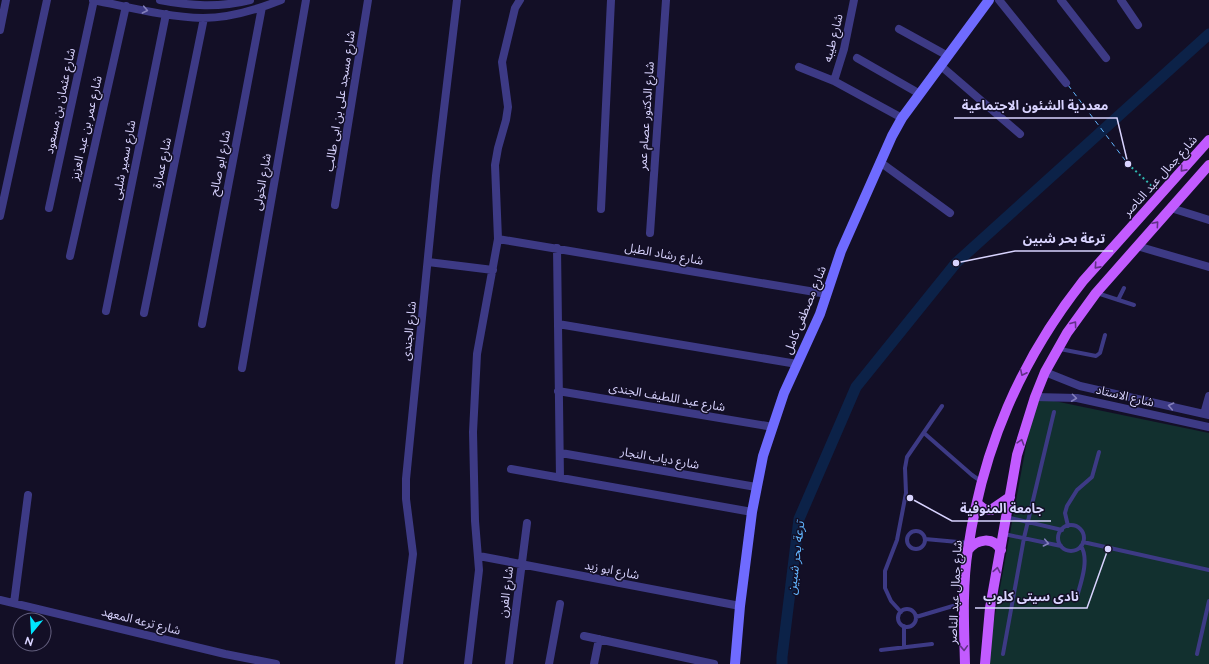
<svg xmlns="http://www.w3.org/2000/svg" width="1209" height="664" font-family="Raleway,'Noto Sans Arabic',sans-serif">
  <rect width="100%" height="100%" fill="#130f26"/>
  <path fill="#12302f" d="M1035,397l174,36v231h-223z"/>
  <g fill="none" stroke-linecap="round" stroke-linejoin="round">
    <path stroke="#0c2248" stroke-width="11" d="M782,664v-7l17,-138 57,-132 100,-124 253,-229"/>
    <path stroke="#62b6ff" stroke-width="1" stroke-dasharray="5 4" stroke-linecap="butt" d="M1068,85l60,79"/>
    <path stroke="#2fb8b0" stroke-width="2" stroke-dasharray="2 3" stroke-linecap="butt" d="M1128,164l26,24"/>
    <path stroke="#3d3a85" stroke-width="4" d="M1097,293l37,12
      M1118,300l6,-12
      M1060,349l36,7 4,-3 5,-18
      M924,433l48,42 10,7
      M1006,517l56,13
      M1058 538a13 13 0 1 1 26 0a13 13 0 1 1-26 0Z
      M1068,526l-3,-13 2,-7 10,-16 15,-13 7,-25
      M907 540a9 9 0 1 1 18 0a9 9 0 1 1-18 0Z
      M1004,534l57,12
      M925,539l44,4
      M1083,542l126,28
      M1076,600c4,-15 14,-40 5,-54
      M898 618a9 9 0 1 1 18 0a9 9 0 1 1-18 0Z
      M901,612l-10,-11 -6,-13v-17l12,-31 9,-47 -1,-25 2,-11 35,-51
      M916,617l47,-14
      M904,626v21
      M881,650l51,-6
      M1003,654l21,-116 30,-126
      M1197,654l12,-53"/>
    <path stroke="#3d3a85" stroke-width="8" d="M93,0c36,7 73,17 110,18 27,0 53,-8 78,-18
      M160,0c31,6 58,8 90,0
      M999,0l67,83
      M1061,0l45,58
      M1121,0l17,25
      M899,29l49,27
      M0,30l6,-30
      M857,58l63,36
      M941,66l79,68
      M799,67l35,14 68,37
      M834,81l10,-32 10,-49
      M880,162l70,51
      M335,205l33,-205
      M49,208l45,-208
      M1171,208l38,12
      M601,209l10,-209
      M0,216l47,-216
      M650,233l16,-233
      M498,239l329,55
      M1137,246l72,21
      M557,248l3,230
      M70,256l56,-250
      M428,262l65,8
      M106,311l60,-297
      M144,313l60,-295
      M202,324l60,-317
      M558,324l239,40
      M242,368l64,-368
      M1045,372l35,14 129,29
      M558,391l215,36
      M1035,397l42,1 132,29
      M1204,414l5,-18
      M561,453l195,34
      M511,469l241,43
      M479,556l261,50
      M0,600l225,54 51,10
      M14,603l14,-108
      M584,636l130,28
      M399,664l14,-110 -7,-55v-20l30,-303 21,-176
      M468,664l11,-94 -4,-49 -2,-89 4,-78 21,-115 -3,-74 3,-17 8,-28 2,-13 -6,-45 13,-54 5,-8
      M509,664l18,-141
      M549,664l11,-60
      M594,664l5,-25"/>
    <path stroke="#6f6bff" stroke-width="10" d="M735,664l5,-58 12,-94 11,-56 21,-63 36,-79 21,-63 51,-115 10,-18 87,-118"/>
    <path stroke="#c25bff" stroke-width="10" d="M978,504l6,5 7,1 19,-13
      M968,550c9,-11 25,-14 33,0
      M965,664c-1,-38 -3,-78 3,-115 15,-101 52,-188 115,-268l126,-141
      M985,664l5,-56 27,-153 18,-58 10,-25 22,-39 29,-40 113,-128"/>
  </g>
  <defs><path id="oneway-chevron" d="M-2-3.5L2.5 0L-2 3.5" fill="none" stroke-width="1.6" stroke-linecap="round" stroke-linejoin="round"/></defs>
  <g stroke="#837fbc">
    <use href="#oneway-chevron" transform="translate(145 10) rotate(11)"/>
    <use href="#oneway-chevron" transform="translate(1074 398) rotate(7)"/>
    <use href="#oneway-chevron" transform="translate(1171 406) rotate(-168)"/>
    <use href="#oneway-chevron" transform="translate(1046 543) rotate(12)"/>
  </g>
  <g stroke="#623188">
    <use href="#oneway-chevron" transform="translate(1183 169) rotate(132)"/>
    <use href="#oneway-chevron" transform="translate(1156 224) rotate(-49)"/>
    <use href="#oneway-chevron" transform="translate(1097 266) rotate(132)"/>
    <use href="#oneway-chevron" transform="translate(1074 324) rotate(-54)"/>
    <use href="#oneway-chevron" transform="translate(1023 373) rotate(116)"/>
    <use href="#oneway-chevron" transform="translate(1021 442) rotate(-73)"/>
    <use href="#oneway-chevron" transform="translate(997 570) rotate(-80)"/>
    <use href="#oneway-chevron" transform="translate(964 648) rotate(88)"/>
  </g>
  <g text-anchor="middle" stroke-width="3" stroke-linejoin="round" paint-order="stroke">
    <g font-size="12" fill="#d9d4ff" stroke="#130f26">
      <text transform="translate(833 38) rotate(-76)" y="4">شارع طيبه</text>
      <text transform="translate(60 101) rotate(-78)" y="4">شارع عثمان بن مسعود</text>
      <text transform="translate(340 101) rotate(-81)" y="4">شارع مسجد على بن ابى طالب</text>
      <text transform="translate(646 116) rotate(-86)" y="4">شارع الدكتور عصام عمر</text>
      <text transform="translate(86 128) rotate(-77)" y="4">شارع عمر بن عبد العزيز</text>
      <text transform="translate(124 160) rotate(-79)" y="4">شارع سمير شلبى</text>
      <text transform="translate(162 163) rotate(-78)" y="4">شارع عمارة</text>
      <text transform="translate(220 163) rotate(-79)" y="4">شارع ابو صالح</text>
      <text transform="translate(1160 176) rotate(-48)" y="4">شارع جمال عبد الناصر</text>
      <text transform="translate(262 182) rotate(-80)" y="4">شارع الخولى</text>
      <text transform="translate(664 254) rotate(10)" y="4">شارع رشاد الطبل</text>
      <text transform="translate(805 310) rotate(-68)" y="4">شارع مصطفى كامل</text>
      <text transform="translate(409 331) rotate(-84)" y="4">شارع الجندى</text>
      <text transform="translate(1125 396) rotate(13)" y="4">شارع الاستاد</text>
      <text transform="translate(667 397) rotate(10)" y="4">شارع عبد اللطيف الجندى</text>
      <text transform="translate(660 458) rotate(10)" y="4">شارع دياب النجار</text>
      <text transform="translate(612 570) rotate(11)" y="4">شارع ابو زيد</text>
      <text transform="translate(506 592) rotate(-83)" y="4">شارع الفرن</text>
      <text transform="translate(955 592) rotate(-87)" y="4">شارع جمال عبد الناصر</text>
      <text transform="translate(141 621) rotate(14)" y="4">شارع ترعه المعهد</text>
    </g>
    <g font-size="13" font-style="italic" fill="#62b6ff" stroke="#130f26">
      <text transform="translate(795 558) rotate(-83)" y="5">ترعة بحر شبين</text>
    </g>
  </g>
  <path fill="none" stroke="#d9d4ff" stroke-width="1.5" d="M1128 164L1117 118H954M956 263L1015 251H1113M910 498L952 521H1051M1108 549L1087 608H975"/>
  <g fill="#d9d4ff" stroke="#130f26" stroke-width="1.5">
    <circle cx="1128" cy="164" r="4"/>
    <circle cx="956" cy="263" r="4"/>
    <circle cx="910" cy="498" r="4"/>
    <circle cx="1108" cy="549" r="4"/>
  </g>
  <g font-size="13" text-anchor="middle" font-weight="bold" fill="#d9d4ff" stroke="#130f26" stroke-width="3" stroke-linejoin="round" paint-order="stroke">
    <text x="1035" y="110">معددية الشئون الاجتماعية</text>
    <text x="1064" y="243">ترعة بحر شبين</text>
    <text x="1002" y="513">جامعة المنوفية</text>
    <text x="1031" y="601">نادى سيتى كلوب</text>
  </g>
  <g transform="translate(32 632) rotate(198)"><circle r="19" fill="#130f26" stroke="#625e7d"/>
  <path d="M0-3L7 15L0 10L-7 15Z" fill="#00e5ff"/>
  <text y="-6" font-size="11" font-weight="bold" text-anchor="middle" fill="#d9d4ff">N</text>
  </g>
</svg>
